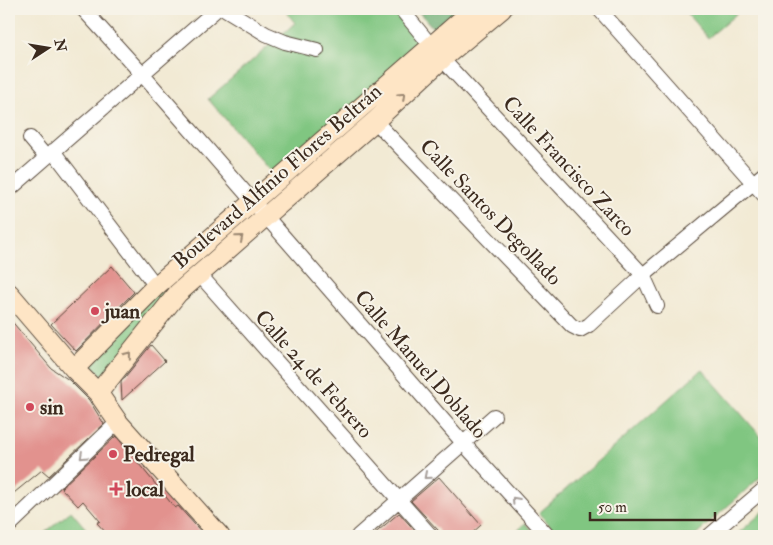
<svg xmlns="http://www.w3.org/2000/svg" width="773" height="545" font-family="'IM FELL Double Pica',serif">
  <rect width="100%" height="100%" fill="#f7f3e8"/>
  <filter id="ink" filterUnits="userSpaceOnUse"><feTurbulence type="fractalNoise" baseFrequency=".02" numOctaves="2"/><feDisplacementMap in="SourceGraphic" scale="10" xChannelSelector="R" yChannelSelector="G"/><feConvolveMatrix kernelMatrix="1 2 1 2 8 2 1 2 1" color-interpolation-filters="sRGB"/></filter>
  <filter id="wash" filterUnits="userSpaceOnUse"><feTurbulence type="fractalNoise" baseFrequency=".0096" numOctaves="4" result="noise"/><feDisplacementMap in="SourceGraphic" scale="20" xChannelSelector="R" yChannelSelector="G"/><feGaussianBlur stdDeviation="1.12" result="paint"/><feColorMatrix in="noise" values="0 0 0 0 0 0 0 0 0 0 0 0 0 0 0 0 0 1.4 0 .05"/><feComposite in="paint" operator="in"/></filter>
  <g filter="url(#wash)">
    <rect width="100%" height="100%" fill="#f2ead4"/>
    <path fill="#80c681" stroke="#5e7850" d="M284,9h121l28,33 -157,136 -68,-79 87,-76z
      M683,9h59l-34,29z
      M373,104l-32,35 -235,241 -18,-19 65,-66z
      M702,369l62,71v34l-70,62h-136l-19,-23z
      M71,511l21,25h-51z
      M764,511v25h-29z
      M525,523l12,13h-24z"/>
    <path fill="#68ab6f" stroke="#526a46" d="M416,9h41l-23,20z"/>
    <g id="blocks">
      <path fill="#e2928e" d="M112,266l22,26 -58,59 -25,-27z
        M9,318l42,50 18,12 20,20 15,24 -55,52 -7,-6 -33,27z
        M151,345l14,16 -43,39 -1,-18z
        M116,436l59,72 3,-2 27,30h-96l-12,-13 3,-2 -17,-20 -5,5 -17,-18z
        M439,477l42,48 -12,11h-29l-2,-6 -27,-29z
        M399,513l21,23h-48z"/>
    </g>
  </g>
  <g filter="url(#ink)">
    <use href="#blocks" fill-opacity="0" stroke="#564739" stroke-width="1"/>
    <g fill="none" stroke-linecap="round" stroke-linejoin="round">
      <defs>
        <path id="street" d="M83,9l59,65 322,370 84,92
          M225,9l41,25 19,8 32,8
          M401,9l41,50 201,216 14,31
          M599,9l165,186
          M375,121l197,205 8,4 9,-5 54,-50 121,-101
          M30,138l16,19
          M53,151l103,135
          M9,190l208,-181
          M199,274l232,262
          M9,526l109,-104
          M358,536l136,-120
          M709,536l55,-47"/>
        <path id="secondary" d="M9,293l65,76 24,24 20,29 102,114
          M74,369l82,-83 318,-277
          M98,393l80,-100 197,-172 67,-62 60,-50"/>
      </defs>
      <use href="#street" stroke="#564739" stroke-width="16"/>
      <use href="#secondary" stroke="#564739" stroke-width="21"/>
      <use href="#street" stroke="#fff" stroke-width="14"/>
      <use href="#secondary" stroke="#fee5c5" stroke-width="19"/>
    </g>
    <defs><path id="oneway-chevron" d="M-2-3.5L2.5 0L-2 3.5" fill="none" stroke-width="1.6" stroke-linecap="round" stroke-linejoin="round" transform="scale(1.25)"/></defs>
    <g stroke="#9c8872">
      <use href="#oneway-chevron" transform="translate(402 96) rotate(-43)"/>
      <use href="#oneway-chevron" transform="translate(240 238) rotate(-41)"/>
      <use href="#oneway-chevron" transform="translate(128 355) rotate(-51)"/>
    </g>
    <g stroke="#a79f9a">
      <use href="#oneway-chevron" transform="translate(83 456) rotate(137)"/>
      <use href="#oneway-chevron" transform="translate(427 476) rotate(139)"/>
      <use href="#oneway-chevron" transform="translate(515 500) rotate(-132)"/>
    </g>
  </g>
  <g fill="#d1495b" stroke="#f7f3e8" stroke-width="2">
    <circle cx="95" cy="311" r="5"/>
    <circle cx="30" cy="407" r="5"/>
    <circle cx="113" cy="454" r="5"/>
    <path d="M113.5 481.5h5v5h5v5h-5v5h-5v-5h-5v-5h5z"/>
  </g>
  <g text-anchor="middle" stroke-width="4" stroke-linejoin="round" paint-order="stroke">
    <g font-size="21" fill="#3b2a1e" stroke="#f7f3e8">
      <text transform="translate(569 166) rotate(47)" y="7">Calle Francisco Zarco</text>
      <text transform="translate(277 176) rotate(-41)" y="7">Boulevard Alfinio Flores Beltrán</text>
      <text transform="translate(491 212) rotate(46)" y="7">Calle Santos Degollado</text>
      <text transform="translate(421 364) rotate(49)" y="7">Calle Manuel Doblado</text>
      <text transform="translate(314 374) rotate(48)" y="7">Calle 24 de Febrero</text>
    </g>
    <g font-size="21" font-weight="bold" fill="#3b2a1e" stroke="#f7f3e8" text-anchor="start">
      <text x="105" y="318">juan</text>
      <text x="40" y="414">sin</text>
      <text x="123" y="461">Pedregal</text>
      <text x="126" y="496">local</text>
    </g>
  </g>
  <rect width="773" height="545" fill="none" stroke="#f7f3e8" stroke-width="30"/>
  <g transform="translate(48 48) rotate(78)" stroke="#f7f3e8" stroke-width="4" paint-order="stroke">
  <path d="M0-4L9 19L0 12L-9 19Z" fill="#3b2a1e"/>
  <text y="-8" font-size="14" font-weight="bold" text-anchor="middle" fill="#3b2a1e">N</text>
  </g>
  <path d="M590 512v8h125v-8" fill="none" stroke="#3b2a1e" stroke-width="2.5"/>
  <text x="598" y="512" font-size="15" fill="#3b2a1e" stroke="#f7f3e8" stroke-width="4" paint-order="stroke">50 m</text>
</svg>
